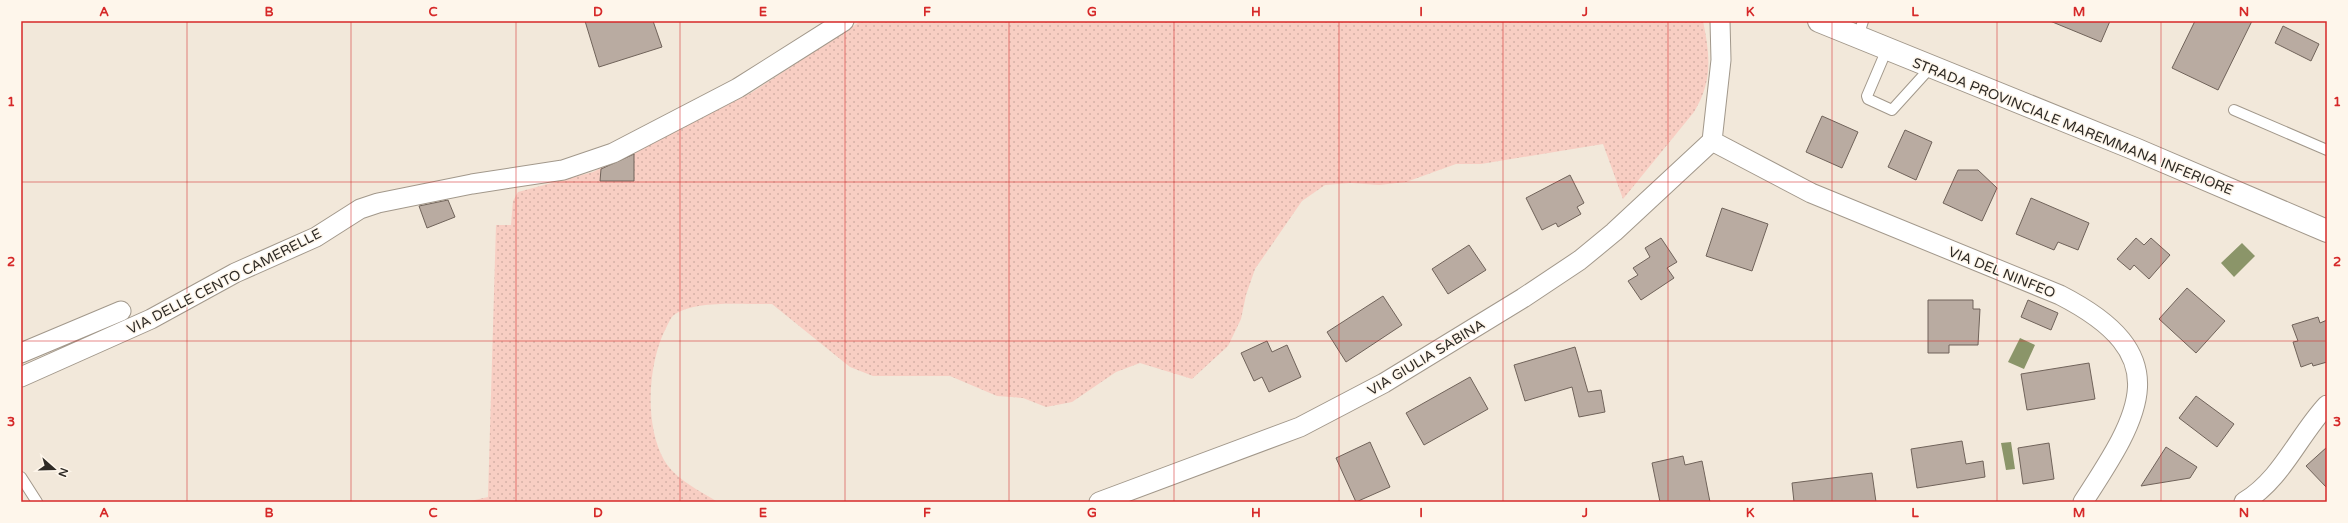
<svg xmlns="http://www.w3.org/2000/svg" width="2348" height="523" font-family="'Varela Round',sans-serif">
  <defs>
    <pattern id="grass-dots" width="8" height="8" patternUnits="userSpaceOnUse"><rect width="8" height="8" fill="#f8cec3"/><path d="M2 2h.1M6 6h.1" fill="none" stroke="#d5b1a7" stroke-width="1.8" stroke-linecap="round"/></pattern>
  </defs>
  <rect width="100%" height="100%" fill="#f2e8da"/>
  <path fill="url(#grass-dots)" d="M861,21h842c7,34 10,60 -9,91l-71,87 -20,-55 -122,20h-25l-50,18 -27,3 -28,-2 -26,2 -23,16 -47,68 -9,26 -5,24 -13,27 -36,33 -52,-16 -24,9 -44,30 -26,5 -23,-9 -26,-2 -47,-20h-77l-23,-9 -78,-63c-25,1 -77,-5 -98,11 -3,2 -6,9 -8,13 -18,34 -22,97 -2,132 11,19 36,31 54,42h-252l22,-5 8,-272h15l2,-24 5,-9 75,-20 158,-79z"/>
  <path fill="#8b9569" d="M2242,243l13,13 -21,21 -13,-14z
    M2020,338l15,7 -11,24 -16,-7z
    M2011,442l4,27 -9,1 -5,-27z"/>
  <path fill="#b9aba1" stroke="#70635a" d="M585,21h68l9,26 -63,20z
    M2050,21h60l-9,21z
    M2195,21h57l-34,69 -46,-22z
    M2283,26l36,18 -8,17 -36,-18z
    M1822,116l36,16 -16,36 -36,-16z
    M1905,130l27,12 -16,38 -28,-13z
    M634,154v27h-34l1,-12z
    M1958,170h20l19,18 -15,33 -39,-18z
    M1570,175l14,28 -7,4 4,7 -23,13 -2,-4 -14,7 -16,-32z
    M2031,198l58,25 -11,27 -20,-8 -4,8 -38,-16z
    M448,200l7,17 -28,11 -8,-22z
    M1722,208l46,16 -16,47 -46,-15z
    M1661,238l16,24 -10,6 7,10 -33,22 -13,-19 10,-6 -5,-7 17,-11 -5,-9z
    M2136,238l8,7 7,-7 19,17 -21,24 -15,-14 -4,5 -13,-11z
    M1469,245l17,25 -38,24 -16,-25z
    M2187,288l38,33 -29,32 -37,-34z
    M1383,296l19,29 -56,37 -19,-30z
    M1928,300h45v9h7l-2,36h-29v8h-21z
    M2028,300l30,13 -7,17 -30,-13z
    M2318,317l2,6 7,-3v42l-14,4 -1,-3 -11,4 -8,-25 5,-1 -6,-16z
    M1267,341l5,11 15,-7 14,32 -32,15 -7,-15 -8,4 -13,-28z
    M1575,347l13,45 13,-2 4,22 -26,5 -7,-30 -47,14 -11,-36z
    M2089,363l6,36 -68,11 -6,-36z
    M1470,377l18,32 -64,36 -18,-32z
    M2196,396l38,28 -17,23 -38,-29z
    M1962,441l4,23 17,-3 2,16 -68,11 -6,-39z
    M1370,442l20,45 -34,15 -20,-44z
    M2049,443l5,36 -31,5 -5,-36z
    M2166,447l31,20 -7,11 -49,8z
    M2327,447v41l-21,-22z
    M1683,456l2,9 17,-4 8,41h-50l-8,-39z
    M1872,473l4,29h-82l-2,-19z"/>
  <g fill="none" stroke-linecap="round" stroke-linejoin="round">
    <defs>
      <path id="lane" d="M1858,37l5,-16
        M1887,49l-20,47 1,3 24,11 39,-43
        M2234,110l93,40
        M21,477l16,25"/>
      <path id="street" d="M1712,141l99,52 249,102c117,60 82,117 23,207
        M1712,141l9,-81 -1,-39
        M21,353l100,-42
        M21,377l130,-58 84,-46 81,-36 44,-28 18,-6 94,-19 91,-14 50,-17 125,-65 106,-67
        M1099,502l201,-75 84,-44 139,-85 57,-38 34,-28 98,-91
        M2244,502c38,-23 54,-66 83,-97"/>
      <path id="secondary" d="M1819,21l316,128 192,82"/>
    </defs>
    <use href="#lane" stroke="#a2988b" stroke-width="12"/>
    <use href="#street" stroke="#a2988b" stroke-width="21"/>
    <use href="#secondary" stroke="#a2988b" stroke-width="24"/>
    <use href="#lane" stroke="#fff" stroke-width="10"/>
    <use href="#street" stroke="#fff" stroke-width="19"/>
    <use href="#secondary" stroke="#fff" stroke-width="22"/>
  </g>
  <path fill="none" stroke="#d62828" stroke-width="1" stroke-opacity="0.55" d="M187,21v481M351,21v481M516,21v481M680,21v481M845,21v481M1009,21v481M1174,21v481M1339,21v481M1503,21v481M1668,21v481M1832,21v481M1997,21v481M2161,21v481M21,182h2306M21,341h2306"/>
  <g text-anchor="middle" stroke-width="3" stroke-linejoin="round" paint-order="stroke">
    <g font-size="14" fill="#2e2a25" stroke="#fef6eb">
      <text transform="translate(2073 126) rotate(22)" y="5">STRADA PROVINCIALE MAREMMANA INFERIORE</text>
      <text transform="translate(2002 272) rotate(22)" y="5">VIA DEL NINFEO</text>
      <text transform="translate(224 281) rotate(-27)" y="5">VIA DELLE CENTO CAMERELLE</text>
      <text transform="translate(1426 357) rotate(-31)" y="5">VIA GIULIA SABINA</text>
    </g>
  </g>
  <rect width="2348" height="523" fill="none" stroke="#fef6eb" stroke-width="44"/>
  <g transform="translate(54 469) rotate(110)" stroke="#fef6eb" stroke-width="3" paint-order="stroke">
  <path d="M0-3L7 15L0 10L-7 15Z" fill="#2e2a25"/>
  <text y="-6" font-size="11" font-weight="bold" text-anchor="middle" fill="#2e2a25">N</text>
  </g>
  <rect x="22" y="22" width="2304" height="479" fill="none" stroke="#d62828" stroke-width="1.5"/>
  <g font-size="13" text-anchor="middle" font-weight="bold" fill="#d62828">
    <text x="104" y="16">A</text>
    <text x="269" y="16">B</text>
    <text x="433" y="16">C</text>
    <text x="598" y="16">D</text>
    <text x="763" y="16">E</text>
    <text x="927" y="16">F</text>
    <text x="1092" y="16">G</text>
    <text x="1256" y="16">H</text>
    <text x="1421" y="16">I</text>
    <text x="1585" y="16">J</text>
    <text x="1750" y="16">K</text>
    <text x="1915" y="16">L</text>
    <text x="2079" y="16">M</text>
    <text x="2244" y="16">N</text>
    <text x="11" y="106">1</text>
    <text x="2337" y="106">1</text>
    <text x="11" y="266">2</text>
    <text x="2337" y="266">2</text>
    <text x="11" y="426">3</text>
    <text x="2337" y="426">3</text>
    <text x="104" y="517">A</text>
    <text x="269" y="517">B</text>
    <text x="433" y="517">C</text>
    <text x="598" y="517">D</text>
    <text x="763" y="517">E</text>
    <text x="927" y="517">F</text>
    <text x="1092" y="517">G</text>
    <text x="1256" y="517">H</text>
    <text x="1421" y="517">I</text>
    <text x="1585" y="517">J</text>
    <text x="1750" y="517">K</text>
    <text x="1915" y="517">L</text>
    <text x="2079" y="517">M</text>
    <text x="2244" y="517">N</text>
  </g>
</svg>
